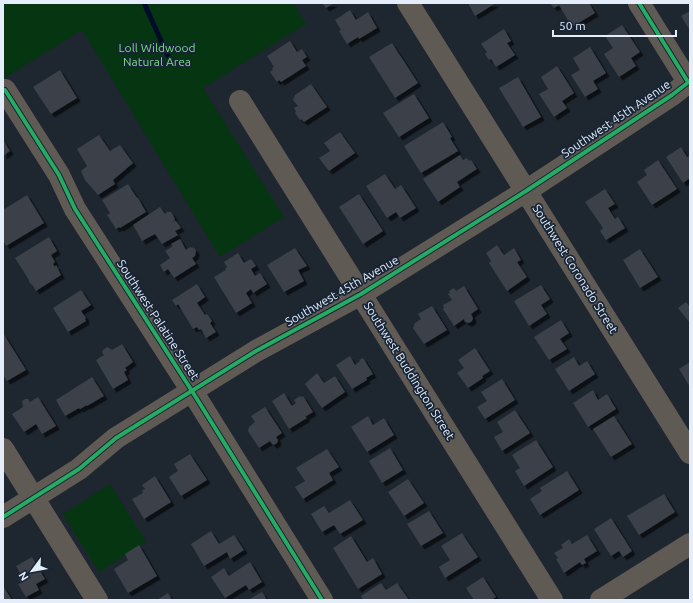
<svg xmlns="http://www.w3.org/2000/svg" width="693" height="603" font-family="Ubuntu,sans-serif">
  <defs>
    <filter id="shadow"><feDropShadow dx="3.5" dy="3.5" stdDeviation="0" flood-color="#0009"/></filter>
  </defs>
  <rect width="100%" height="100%" fill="#1e262f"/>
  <path fill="#053611" d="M3,3h290l13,21 -103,64 81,129 -64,40 -138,-227 -79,49z
    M110,484l36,58 -47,30 -36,-58z"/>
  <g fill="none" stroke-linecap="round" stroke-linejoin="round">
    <path stroke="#030b2a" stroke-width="5" d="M144,3l24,53"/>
  </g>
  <path fill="#3a4148" filter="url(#shadow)" d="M322,3h12l-8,5z
    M468,3h28l-21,13z
    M550,3h39l6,10 -23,14 -13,-22 -5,3z
    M350,10l6,10 12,-8 9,16 -18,11 -1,-2 -11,7 -8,-13 2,-1 -6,-10z
    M690,11v17l-1,1 -8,-13z
    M622,25l18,27 -9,6 5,8 -17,11 -15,-23 9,-6 -8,-12z
    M504,29l7,12 -4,2 8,12 -19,12 -5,-8 -2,1 -4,-6 2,-2 -6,-8z
    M290,41l7,11 5,-3 5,8 -5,3 4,6 -25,16 -2,-2 -2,2 -7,-10 3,-2 -1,-2 2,-1 -7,-11z
    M392,43l26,40 -23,15 -26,-41z
    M590,47l16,26 -13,8 5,8 -13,8 -14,-22 9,-5 -7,-12z
    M557,66l17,27 -12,8 5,7 -13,9 -15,-23 9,-5 -7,-12z
    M60,70l17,28 -26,16 -18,-27z
    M518,77l23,40 -18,10 -24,-39z
    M311,84l16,23 -23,15 -3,-3 -1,1 -5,-7 1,-1 -2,-4 4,-2 -5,-6 2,-5z
    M414,94l15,24 -30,19 -16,-24z
    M443,122l9,15 -2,1 8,13 -37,22 -17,-27z
    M340,132l15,21 -26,18 -10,-13 11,-7 -6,-8z
    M99,135l11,16 10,-6 13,18 -20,17 2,4 -17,11 -13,-15 -4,-9 6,-5 -10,-17z
    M3,140l7,11 -7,5z
    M681,147l6,10 3,-1v22l-7,5 -17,-26z
    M460,155l3,5 4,-2 2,3 2,-1 6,9 -20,13 3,5 -22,15 -15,-23z
    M658,160l19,29 -25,16 -15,-23 10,-7 -3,-5z
    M385,174l10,15 6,-4 15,23 -16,10 -4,-6 -9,6 -21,-32z
    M128,184l9,14h1l8,14 -26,16 -1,-1 -3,2 -9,-14 3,-2 -8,-13z
    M605,189l10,15 -7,4 7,11 3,-2 7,11 -19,12 -6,-9 3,-3 -18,-26z
    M359,194l24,37 -20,13 -24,-37z
    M27,195l17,28 -38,23 -3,-6v-30z
    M160,207l5,7 2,-2h4l3,5 1,4 -4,2 5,-2 5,7 -6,3 3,4 -16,9 -7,-10 -13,7 -9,-16z
    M49,237l8,14 -6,4 4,7 -2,2 2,3 1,-2 5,10 -25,16 -3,-5 -4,-4v-2l-14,-22z
    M180,239l6,11 4,-3 4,1 2,3 -1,5 -3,2 4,6 -22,14 -6,-9 -4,3 -4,-7 10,-7 -5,-7 8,-5 -2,-2z
    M497,245l7,10 10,-7 7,12 -4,2 10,15 -20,14 -18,-28 2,-2 -5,-8z
    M295,248l12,18 -9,4 6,11 -20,11 -17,-27z
    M640,249l18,28 -18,11 -17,-28z
    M238,253l6,10 7,-4 5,7 -5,3 4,7 5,-3 7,11 -14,9 -2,-4 -5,4 6,10 -16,10 -22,-36 12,-7 -1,-1 2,-2 -3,-5z
    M197,284l8,13 -8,6 8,12 2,-1 5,7 -2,2 6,9 -10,6 -5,-9 -2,1 -2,-3 -4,2 -15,-25 -2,2 -4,-6z
    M541,285l9,14 -9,6 6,9 -18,12 -15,-25z
    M464,286l14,23 -7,5 2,4 -1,3 -3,2 -4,-1 -1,-3 -10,7 -11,-17 1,-2 -1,-2 9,-5 -4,-6 2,-1 -1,-2 5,-3 2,3z
    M81,290l10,15 -10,6 5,7 -1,1 1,2 -18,11 -15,-24z
    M686,302l4,5v16l-12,-15z
    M432,306l15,24 -23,14 -11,-16 2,-5 6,-4 -3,-5z
    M561,320l8,13 -9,6 7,10 -18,11 -15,-23z
    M3,333l23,37 -19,11 -4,-6z
    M122,344l11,18 -8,6 2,2 -3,2 4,8 -15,9 -17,-29 8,-5 -2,-2 1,-3 4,-3 4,2 1,1z
    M475,348l15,23 -8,5 1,2 -15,10 -11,-15 7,-5 -6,-8z
    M350,356l5,9 5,-4 -1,-1 4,-2 10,16 -7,4 1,2 -15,9 -16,-24z
    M574,357l5,9 8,-5 8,13 -26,17 -14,-22z
    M690,362v25l-11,-18z
    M317,373l7,10 11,-7 10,16 -23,16 -17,-24z
    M92,377l12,19 -17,10v-1l-7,4 -1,-1 -14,8 -9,-16z
    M502,379l13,21 -30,19 -8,-12 10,-6 -6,-9z
    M593,390l5,10 9,-6 9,15 -28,18 -15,-24z
    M284,393l8,13 4,-3 -2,-3 6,-4 1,1 2,-1 10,16 -8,5 2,1 -18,11 -17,-28z
    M38,397l18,29 -14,8 -6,-10 -12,8 -12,-18 11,-7 -1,-6 3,-2h3l2,3z
    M265,407l17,26 -6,4 2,3 -1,3 -3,2 -2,-1 -2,-3 -11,7 -11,-17 1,-4 6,-5 -4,-6z
    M515,410l15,23 -28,18 -8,-14 9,-5 -6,-10z
    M368,416l5,9 11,-7 10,17 -27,17 -16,-25z
    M614,416l18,28 -21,13 -18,-28z
    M536,440l17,27 -29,19 -9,-15 5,-3 -8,-13z
    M390,448l13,22 -21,13 -13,-22z
    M327,449l12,18 -10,6 4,7 -30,19 -8,-12 10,-6 -9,-13z
    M190,454l17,26 -26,16 -12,-19 9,-6 -4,-7z
    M567,471l12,19 -39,25 -10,-16 12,-8 -2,-3z
    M155,476l16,26 -27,17 -12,-20 11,-6 -1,-3 3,-1 -3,-4z
    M408,479l16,24 -20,13 -16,-24z
    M664,494l11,18 -36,23 -12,-19z
    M350,500l13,20 -23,14 -6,-9 -12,7 -11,-18 13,-8 5,7z
    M429,511l14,22 -22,13 -14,-22z
    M611,518l21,33 -9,6 -4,-6 -8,5 -17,-27z
    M211,531l8,13 15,-9 10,15 -14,9 -3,-7 -23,14 -13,-22z
    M462,533l16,24 -33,21 -6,-11 11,-7 -9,-14z
    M587,535l10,16 -13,8 2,4 -4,2 -2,-3 -16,11 -8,-14 2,-1 -4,-5 9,-5 -2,-3 8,-6 3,5z
    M351,536l16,26 6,-4 9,16 -24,15 -25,-41z
    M139,545l18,31 -29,17 -14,-24 14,-9 -3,-6z
    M32,557l13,22 -9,5 3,6 -13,7 -8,-13 3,-1 -3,-6 3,-2 -5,-9z
    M250,562l12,20 -13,8 -3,-5 -21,13 -14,-21 13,-9 5,8z
    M483,577l13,20 -5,3h-17l-8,-12z
    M381,583l5,7 11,-7 12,17h-46l-2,-4z
    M3,586l9,14h-9z
    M262,592l5,8h-19z
    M168,593l4,7h-15z"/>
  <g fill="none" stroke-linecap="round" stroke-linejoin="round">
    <path stroke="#605a54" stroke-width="22" d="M408,3l282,450
      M639,3l51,82
      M5,90l54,85 16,34 117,182 130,209
      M240,101l312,499
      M3,449l94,151
      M3,517l76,-48 37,-31 140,-87 105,-57 165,-103 146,-96 18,-14
      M601,600l89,-56"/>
    <defs>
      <path id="cycleway" d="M639,3l49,79
        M5,90l54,85 16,34 117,182 130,209
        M3,517l76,-48 37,-31 140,-87 105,-57 165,-103 146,-96 18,-14"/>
    </defs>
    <use href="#cycleway" stroke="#172536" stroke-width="6"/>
    <use href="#cycleway" stroke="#26ab63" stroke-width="4"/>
  </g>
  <g text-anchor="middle" stroke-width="3.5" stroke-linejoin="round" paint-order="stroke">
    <g font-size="12" fill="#7bde83" stroke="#172536">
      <text x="157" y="52">Loll Wildwood<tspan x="157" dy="14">Natural Area</tspan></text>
    </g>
    <g font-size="12" fill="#e4edf9" stroke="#172536">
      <text transform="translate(616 119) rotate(-34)" y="4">Southwest 45th Avenue</text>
      <text transform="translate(575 269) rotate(58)" y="4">Southwest Coronado Street</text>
      <text transform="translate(342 291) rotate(-30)" y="4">Southwest 45th Avenue</text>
      <text transform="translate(158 320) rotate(57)" y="4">Southwest Palatine Street</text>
      <text transform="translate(409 371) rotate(58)" y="4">Southwest Buddington Street</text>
    </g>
  </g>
  <rect width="693" height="603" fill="none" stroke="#e4edf9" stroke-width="8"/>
  <g transform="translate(32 571) rotate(238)" stroke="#172536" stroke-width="3" paint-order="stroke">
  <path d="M0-3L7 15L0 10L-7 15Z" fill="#e4edf9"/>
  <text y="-6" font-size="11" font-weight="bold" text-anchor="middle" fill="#e4edf9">N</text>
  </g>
  <path d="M553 30v6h123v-6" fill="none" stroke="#e4edf9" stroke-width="2"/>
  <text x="559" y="30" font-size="12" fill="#e4edf9" stroke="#172536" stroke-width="3" paint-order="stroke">50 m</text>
</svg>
